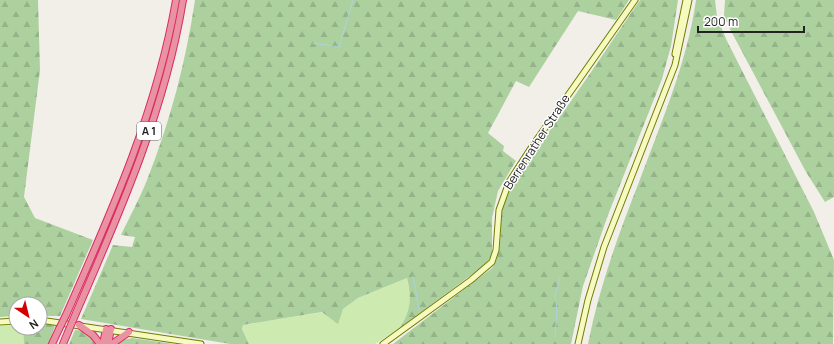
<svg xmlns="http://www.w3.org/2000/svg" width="834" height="344" font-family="Manrope,sans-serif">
  <defs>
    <pattern id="forest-firs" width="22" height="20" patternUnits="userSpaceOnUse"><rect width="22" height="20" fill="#add19e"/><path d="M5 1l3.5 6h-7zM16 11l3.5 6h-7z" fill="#95b388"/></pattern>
  </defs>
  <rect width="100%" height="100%" fill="#f2efe9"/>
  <path fill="#cdebb0" d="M407,278l4,23 -3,12 -8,15 -25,16h-126l-7,-15 1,-4 100,-16 15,-11z
    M13,325v4h10l1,15h-24v-18z"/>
  <path fill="url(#forest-firs)" d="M0,0h38l2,70 -16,127 11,21 58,22 -33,76h-20v-12h-24v12l-16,1z
    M195,0h434l-13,20 -38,-9 -49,76 -13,-6 -28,52 16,13 -1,5 13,10 -18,30 -6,27v38l-9,10 -83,62c11,-19 12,-28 7,-50l-49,20 -15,11 -5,15 -16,-12 -79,13 -1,4 7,15h-19l-149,-25 32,-74 19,2 3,-10 -14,-2c9,-19 19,-37 26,-55 23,-58 39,-119 48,-180z
    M640,0h38l-7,46 -9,33 -54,136 -25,71 -12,58h-178l99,-76c15,-23 3,-49 16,-74 18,-33 42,-63 63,-93 24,-34 46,-68 69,-101z
    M696,0h19l2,17 10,24 87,171 20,48 -1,84h-245c11,-56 30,-109 51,-162 22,-59 48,-119 57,-182z
    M725,0h109v197l-9,5 -19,-30 -75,-141 -7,-15z
    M40,324h11l4,2 -7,18h-24l-1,-15h-10v-4h3v3h24z
    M75,330c10,0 16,7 22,14h-28z
    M132,338l42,6h-56l5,-4z"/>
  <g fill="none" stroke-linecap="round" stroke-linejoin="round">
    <path stroke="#aad3df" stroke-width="1" d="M313,43l26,4 14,-47
      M413,276l7,39
      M555,337l2,-27 -2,-14 5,-18"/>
    <defs>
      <path id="secondary" d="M675,54l11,-54
        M40,320l161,24
        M0,322l16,-1
        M383,344l88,-64 21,-18 4,-12 3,-40 10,-28 24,-37 102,-145
        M578,344l10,-44 16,-53 71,-182 14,-65"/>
      <path id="highway" d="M76,313c44,-101 89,-203 107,-313
        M66,315c45,-102 91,-204 110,-315
        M79,325l14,10 7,9
        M52,344l7,-15
        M63,344l5,-12
        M103,344l3,-15
        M108,344l3,-15
        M112,344l17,-12"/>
    </defs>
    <use href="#secondary" stroke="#707d05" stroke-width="7"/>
    <use href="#highway" stroke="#dc2a67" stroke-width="8"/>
    <use href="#secondary" stroke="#f7fabf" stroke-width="5"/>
    <use href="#highway" stroke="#e892a2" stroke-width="6"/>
    <defs>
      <path id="highway-bridge" d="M59,329l7,-14
        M68,332l8,-19"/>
    </defs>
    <use href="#highway-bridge" stroke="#dc2a67" stroke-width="8" stroke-linecap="butt"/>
    <use href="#highway-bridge" stroke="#e892a2" stroke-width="6"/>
  </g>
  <g text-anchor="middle" stroke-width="3" stroke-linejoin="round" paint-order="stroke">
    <rect fill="#fff" stroke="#646464" stroke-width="1" x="137" y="122" width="24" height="18" rx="3"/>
    <g font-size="11" font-weight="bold" fill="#222">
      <text x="149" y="135">A 1</text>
    </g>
    <g font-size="12" fill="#222" stroke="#fff">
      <text transform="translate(537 142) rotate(-57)" y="4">Berrenrather Straße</text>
    </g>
  </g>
  <g transform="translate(28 316) rotate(145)"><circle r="19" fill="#ffffff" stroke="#a7a7a7"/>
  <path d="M0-3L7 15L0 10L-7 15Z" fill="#d40000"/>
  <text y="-6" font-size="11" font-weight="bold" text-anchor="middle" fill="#222222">N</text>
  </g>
  <path d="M698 26v6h106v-6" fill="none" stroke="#222222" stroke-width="2"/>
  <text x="704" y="26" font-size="12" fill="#222222" stroke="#ffffff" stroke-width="3" paint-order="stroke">200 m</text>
</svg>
